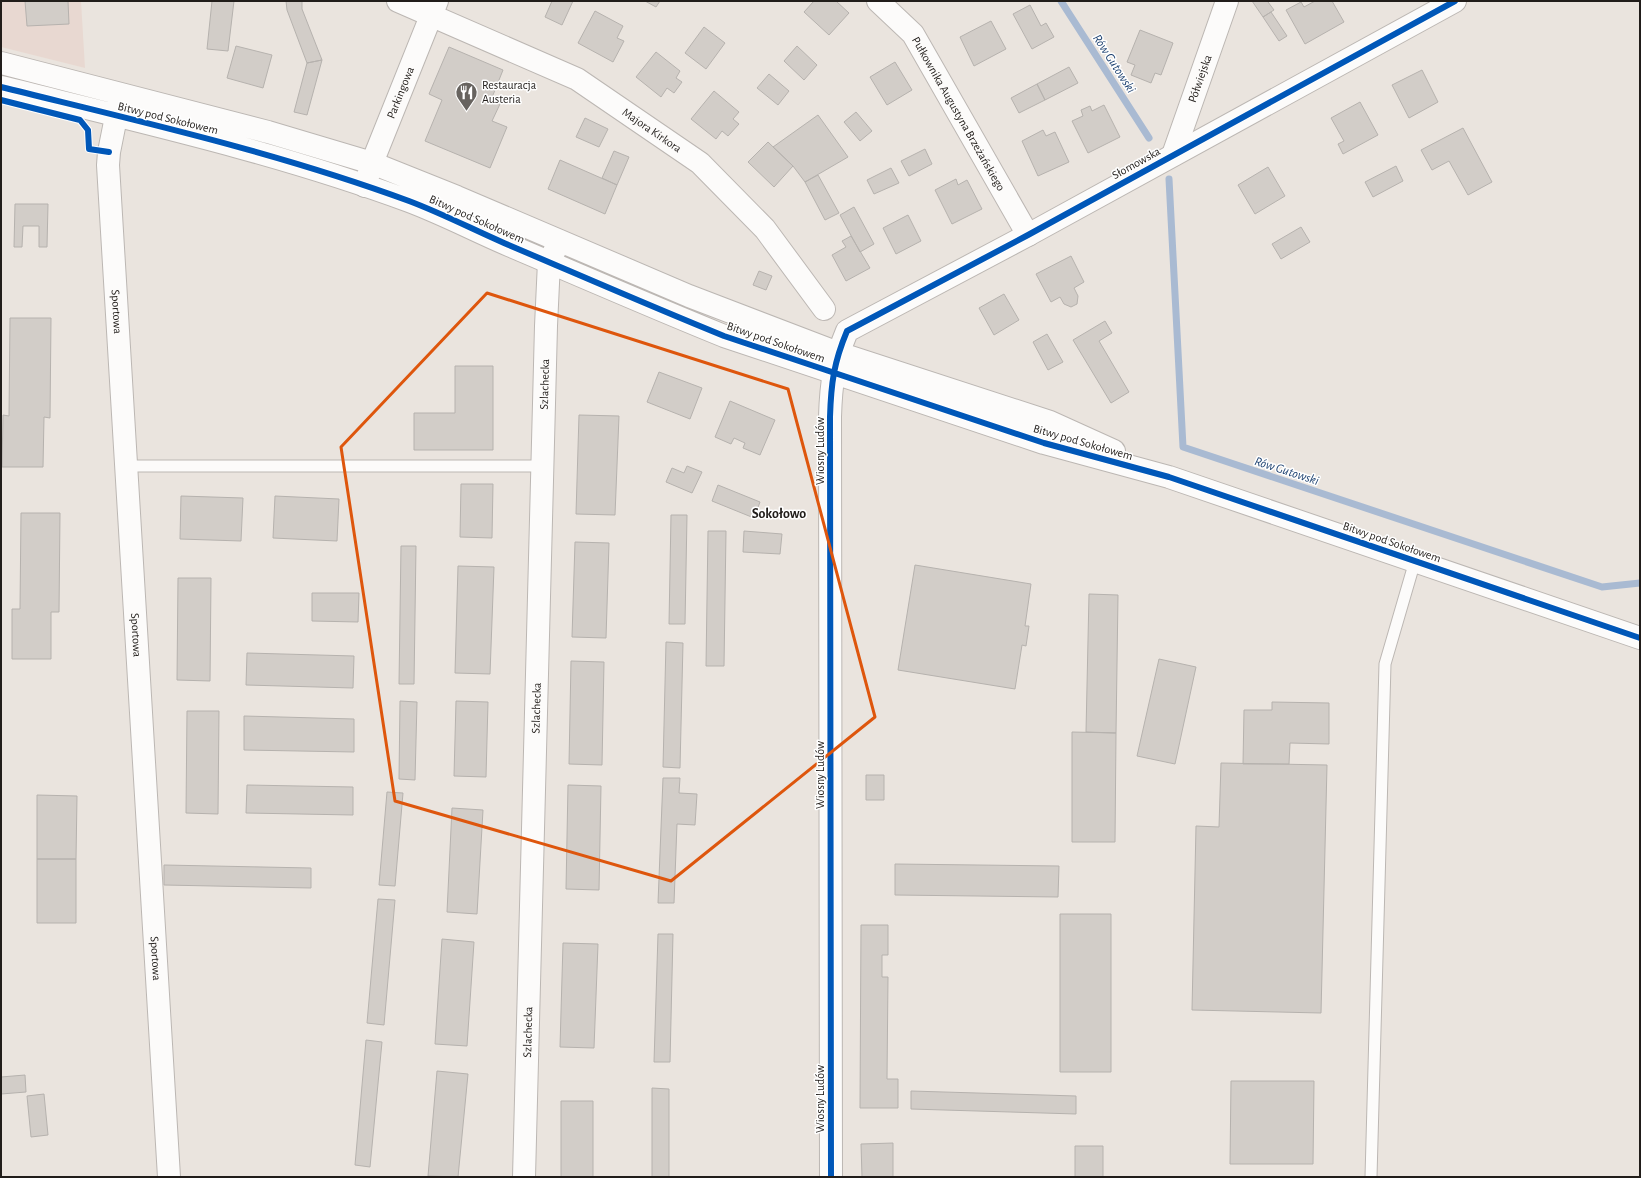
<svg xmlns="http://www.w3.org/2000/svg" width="1641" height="1178" font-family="'Alegreya Sans',sans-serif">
  <rect width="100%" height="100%" fill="#eae4de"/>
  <path fill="#e8d8d1" d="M1,1h80l4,67 -84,-21z"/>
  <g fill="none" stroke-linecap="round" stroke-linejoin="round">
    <path stroke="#a9bad2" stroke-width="7" d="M1061,1l88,137
      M1169,179l14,268 419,140 38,-4"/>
  </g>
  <path fill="#d2cdc8" stroke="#b6b2ae" d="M25,1h43l1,23 -42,2z
    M212,1h22l-6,50 -21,-2z
    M286,1h16v8l20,51 -15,3 -20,-53z
    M552,1h21l-11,24 -17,-8z
    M645,1h15l-4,6z
    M814,1h22l13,12 -20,22 -25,-23z
    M1252,1h18l-2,1 6,8 -11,7z
    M1315,1h17l12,21 -39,22 -19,-34 15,-8 3,5z
    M1030,5l11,21 5,-3 8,14 -22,12 -19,-35z
    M595,11l28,15 -6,12 7,3 -11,21 -35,-19z
    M1271,12l16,24 -8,5 -16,-24z
    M991,21l15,28 -32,17 -14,-29z
    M704,27l21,16 -19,26 -21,-16z
    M1140,30l33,13 -12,32 -6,-2 -4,10 -20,-8 4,-10 -8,-3z
    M236,46l36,9 -9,33 -36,-10z
    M797,46l20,19 -13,15 -20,-19z
    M449,47l54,23 -12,30 9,4 -8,17 15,6 -17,41 -65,-27 17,-41 -13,-6z
    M656,52l24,19 -4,7 6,4 -8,11 -7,-5 -6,9 -25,-20z
    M322,60l-15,55 -13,-3 13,-49z
    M895,62l17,28 -25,15 -17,-28z
    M1069,67l9,16 -33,17 -8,-16z
    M1422,70l16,32 -29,16 -17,-33z
    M769,74l20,17 -11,14 -21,-17z
    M1037,84l8,16 -26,13 -8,-15z
    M714,91l25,21 -6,7 6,5 -11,12 -6,-5 -6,8 -25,-20z
    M1360,102l18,33 -35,19 -5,-10 6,-3 -13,-23z
    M1104,105l16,32 -32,16 -16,-32 11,-5 -2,-6 9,-4 2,5z
    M856,112l16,19 -12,10 -16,-19z
    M818,115l30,42 -43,25 -12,-16 -20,-19z
    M585,118l23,11 -9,18 -23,-10z
    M1463,128l29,54 -24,13 -19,-34 -17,9 -11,-20z
    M1043,130l3,6 9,-4 14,30 -31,14 -16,-35z
    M768,142l25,24 -19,21 -26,-25z
    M925,149l7,15 -23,12 -8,-15z
    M614,151l15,6 -12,28 -15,-7z
    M560,160l57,25 -12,29 -57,-25z
    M1396,166l7,15 -30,16 -8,-15z
    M1268,167l17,29 -30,18 -17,-29z
    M891,168l8,15 -25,11 -7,-14z
    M818,175l21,38 -14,7 -20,-38z
    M956,179l2,6 9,-5 15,29 -30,15 -17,-34z
    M15,204h33l-1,43h-8v-21h-16l-1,21h-8z
    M854,207l20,37 -14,8 -20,-37z
    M908,215l13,26 -25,13 -13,-26z
    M1301,227l9,15 -29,17 -9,-15z
    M851,236l19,32 -24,13 -14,-26 14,-8 -4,-6z
    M1071,256l13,26 -10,6 4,8 -1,8 -6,3 -7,-3 -4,-7 -9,5 -15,-28z
    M759,271l13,5 -6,14 -13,-5z
    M1004,294l15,26 -25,15 -15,-27z
    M10,318h41l-1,100 -6,-1 -1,50h-41l1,-52 6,1z
    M1105,321l7,12 -13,8 30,51 -18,11 -38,-63z
    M1047,334l16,28 -15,8 -15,-28z
    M455,366h38v84h-79v-37h41z
    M659,372l43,16 -12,31 -43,-17z
    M730,401l45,19 -15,35 -17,-7 2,-5 -11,-5 -3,6 -16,-7z
    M579,415l40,1 -4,99 -39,-1z
    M687,466l15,6 -10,21 -26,-11 6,-14 12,5z
    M461,484h32l-1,54 -32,-1z
    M718,485l42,17 -6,16 -42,-17z
    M181,496l62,2 -2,43 -61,-2z
    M275,496l64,3 -2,42 -64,-3z
    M21,513h39l-1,99h-8v47h-39v-50h8z
    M671,515h16l-2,109h-16z
    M708,531h18l-2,135h-18z
    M744,531l38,3 -2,20 -37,-2z
    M575,542l34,1 -3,95 -34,-1z
    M401,546h15l-2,138h-15z
    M915,565l116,19 -6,42h4l-3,20 -4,-1 -7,44 -117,-19z
    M458,566l36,1 -4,107 -35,-1z
    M178,578h33l-1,103 -33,-1z
    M312,593h47l-1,29 -46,-1z
    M1089,594l29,1 -2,138 -30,-1z
    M666,642l17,1 -3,125 -17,-1z
    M247,653l107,3 -1,32 -107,-3z
    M1159,659l37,8 -21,97 -38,-8z
    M571,661l33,1 -2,103 -33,-1z
    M400,701l17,1 -2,78 -16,-1z
    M456,701l32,1 -2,75 -32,-1z
    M1272,702l57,1v41l-39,-1 -1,21h-46l1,-54h28z
    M187,711h32l-1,103 -32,-1z
    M244,716l110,3v33l-110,-2z
    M1072,732l44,1 -1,109h-43z
    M1221,763l106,2 -6,248 -129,-3 4,-184 23,1z
    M866,775h18v25h-18z
    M663,778h17l-1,15 18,1 -2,31 -18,-1 -3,79h-16z
    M247,785l106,2v28l-107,-2z
    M568,785l33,1 -2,104 -33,-1z
    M387,792l16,1 -8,93 -16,-1z
    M37,795l40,1 -1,63h-39z
    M452,808l31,2 -6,104 -30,-2z
    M37,859h39v64h-39z
    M895,864l164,2 -1,31 -163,-2z
    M164,865l147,3v20l-147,-3z
    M378,899l17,1 -11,125 -17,-2z
    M1060,914h51v158h-51z
    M861,925h27v30h-6v22h6l-1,102h11v29h-38z
    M658,934h15l-3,128h-16z
    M442,939l32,3 -7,104 -32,-2z
    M563,943l35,1 -4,104 -34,-1z
    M366,1040l16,2 -12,125 -15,-2z
    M437,1071l31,3 -10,103 -30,-1z
    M25,1075l1,17 -25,2v-17z
    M1231,1081h83l-1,83h-83z
    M652,1088l17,1v88h-17z
    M911,1091l165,5v18l-165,-5z
    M44,1094l4,41 -17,2 -4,-41z
    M561,1101h32v76h-32z
    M893,1143v34h-31l-1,-33z
    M1075,1146h28v31h-28z"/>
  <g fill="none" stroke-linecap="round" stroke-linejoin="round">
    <defs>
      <path id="service" d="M127,466h415
        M1371,1177l14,-513 30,-103"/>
      <g id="minor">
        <path id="s1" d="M398,1l179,78 123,84 65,66 59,80"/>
        <path id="s2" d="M878,1l35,33 115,201"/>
        <path id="s3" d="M120,97l-11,55 -1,13 61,1012"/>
        <path id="s4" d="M1173,155l54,-154"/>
        <path id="s5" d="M365,186l7,-23 65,-162"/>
        <path id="s6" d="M524,1177l22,-851 3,-64 8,-16"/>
        <path d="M831,1177l-1,-760c1,-34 4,-55 17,-86l181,-96 427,-234"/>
      </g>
      <path id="tertiary" d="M1,63l267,69 104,31 85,34 232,99 149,57 212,69 64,29
        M1,87c137,34 275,65 408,114 32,12 63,28 95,42 73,31 146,63 220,93l320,107 125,34 471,161"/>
    </defs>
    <use href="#service" stroke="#bcb7b3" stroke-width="13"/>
    <use href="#minor" stroke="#bcb7b3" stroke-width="24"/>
    <use href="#tertiary" stroke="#bcb7b3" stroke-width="24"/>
    <use href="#service" stroke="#fcfbfa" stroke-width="11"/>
    <use href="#minor" stroke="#fcfbfa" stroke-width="22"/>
    <use href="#tertiary" stroke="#fcfbfa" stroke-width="22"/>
    <defs>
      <path id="cycleway" d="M1,87c137,34 275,65 408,114 32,12 63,28 95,42 73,31 146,63 220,93l320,107 125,34 471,161
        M1,100l79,20 8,10 1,19 20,3
        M831,1177l-1,-760c1,-34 4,-55 17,-86l181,-96 427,-234"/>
    </defs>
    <use href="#cycleway" stroke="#fff" stroke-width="8"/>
    <use href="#cycleway" stroke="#0057b8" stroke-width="6"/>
  </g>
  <path fill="none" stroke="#de560d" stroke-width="3" stroke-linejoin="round" d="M487,293l301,96 87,328 -204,164 -276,-80 -54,-354z"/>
  <defs>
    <symbol id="restaurant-pin" viewBox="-11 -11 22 30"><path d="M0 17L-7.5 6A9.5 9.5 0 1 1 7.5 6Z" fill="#67635f" stroke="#fff"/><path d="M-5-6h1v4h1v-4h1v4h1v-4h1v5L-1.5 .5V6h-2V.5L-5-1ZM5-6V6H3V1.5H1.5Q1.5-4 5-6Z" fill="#fff"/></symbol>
  </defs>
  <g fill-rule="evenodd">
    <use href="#restaurant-pin" x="454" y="80" width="25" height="34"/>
  </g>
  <g text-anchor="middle" stroke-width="3" stroke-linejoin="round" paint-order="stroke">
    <g font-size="12" fill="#211d1a" stroke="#fff">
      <text dy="4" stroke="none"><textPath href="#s4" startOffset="81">Półwiejska</textPath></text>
      <text dy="4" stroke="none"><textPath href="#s5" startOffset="100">Parkingowa</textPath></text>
      <text dy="4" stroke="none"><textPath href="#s2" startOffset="140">Pułkownika Augustyna Brzeżańskiego</textPath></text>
      <text transform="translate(168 118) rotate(14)" y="4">Bitwy pod Sokołowem</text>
      <text dy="4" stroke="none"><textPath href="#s1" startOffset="286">Majora Kirkora</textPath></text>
      <text transform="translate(1136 163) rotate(-29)" y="4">Słomowska</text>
      <text transform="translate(477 219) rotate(24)" y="4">Bitwy pod Sokołowem</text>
      <text dy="4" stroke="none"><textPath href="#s3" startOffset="216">Sportowa</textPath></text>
      <text transform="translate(776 342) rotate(19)" y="4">Bitwy pod Sokołowem</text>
      <text dy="4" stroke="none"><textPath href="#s6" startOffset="793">Szlachecka</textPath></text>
      <text transform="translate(1083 442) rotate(16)" y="4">Bitwy pod Sokołowem</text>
      <text transform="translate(820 451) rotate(-90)" y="4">Wiosny Ludów</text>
      <text transform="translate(1392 542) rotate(19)" y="4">Bitwy pod Sokołowem</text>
      <text dy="4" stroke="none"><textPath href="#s3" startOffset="540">Sportowa</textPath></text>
      <text dy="4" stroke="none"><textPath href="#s6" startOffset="469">Szlachecka</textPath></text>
      <text transform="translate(820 775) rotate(-90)" y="4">Wiosny Ludów</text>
      <text dy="4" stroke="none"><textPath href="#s3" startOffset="864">Sportowa</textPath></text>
      <text dy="4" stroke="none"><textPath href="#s6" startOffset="145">Szlachecka</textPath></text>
      <text transform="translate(820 1099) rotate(-90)" y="4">Wiosny Ludów</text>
    </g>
    <g font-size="12" fill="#211d1a" stroke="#fff" text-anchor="start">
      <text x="482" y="89">Restauracja<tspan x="482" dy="14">Austeria</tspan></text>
    </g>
    <g font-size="13" font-style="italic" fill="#1e4271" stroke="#fff">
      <text transform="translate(1115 63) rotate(57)" y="5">Rów Gutowski</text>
      <text transform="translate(1287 470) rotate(18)" y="5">Rów Gutowski</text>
    </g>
    <g font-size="14" font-weight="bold" fill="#211d1a" stroke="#fff">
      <text x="779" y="518">Sokołowo</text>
    </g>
  </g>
  <rect width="1641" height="1178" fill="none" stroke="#211d1a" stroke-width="4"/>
</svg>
